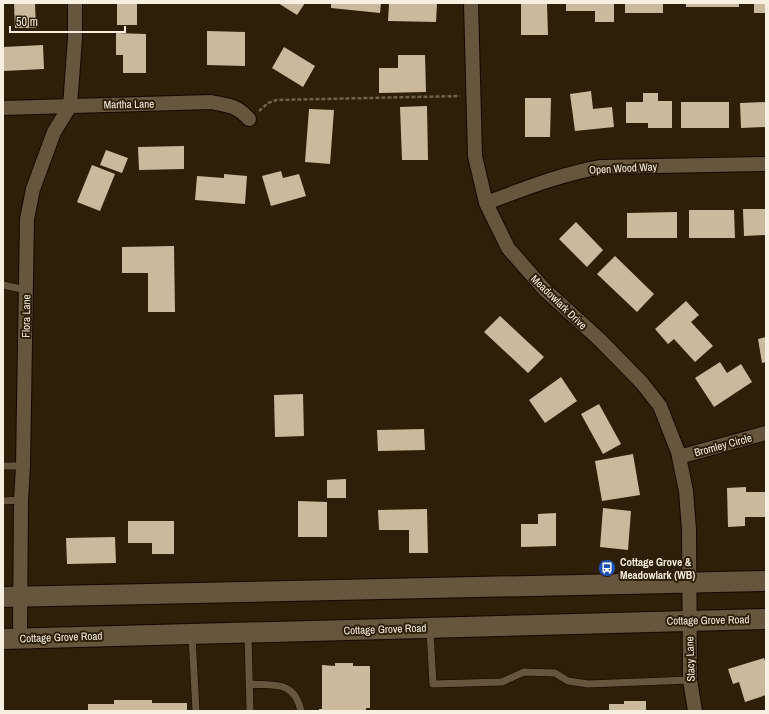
<svg xmlns="http://www.w3.org/2000/svg" width="769" height="714" font-family="'Archivo Narrow',sans-serif">
  <rect width="100%" height="100%" fill="#2d1f08"/>
  <path fill="#cbb99e" d="M14,3h21l1,25h-21z
    M117,3h20v22h-20z
    M278,3h27l-8,12z
    M331,3h50l-1,10 -49,-5z
    M389,3h48l-1,19 -48,-1z
    M521,3h26l1,32h-27z
    M566,3h48v19h-19v-11h-29z
    M625,3h38v10h-38z
    M686,3h53v4h-53z
    M754,3h12v10h-12z
    M207,31l38,1v34l-38,-1z
    M116,33l30,1v39h-23v-18h-7z
    M43,45l1,24 -41,2v-24z
    M284,47l31,19 -12,21 -31,-19z
    M398,55h27l1,37 -47,1v-25h19z
    M591,91l2,18 19,-2 2,20 -39,4 -5,-37z
    M643,93h15v8h14v27h-24v-5h-22v-21h17z
    M525,98h26l-1,39h-25z
    M681,102h48v26h-48z
    M766,102v25l-25,1 -1,-25z
    M427,106l1,54h-26l-2,-53z
    M309,109l25,1 -4,54 -25,-2z
    M184,146v23l-45,1 -1,-23z
    M106,150l22,8 -6,15 -22,-8z
    M92,165l23,9 -15,37 -23,-9z
    M281,171l2,7 16,-4 7,22 -35,10 -9,-30z
    M224,174l23,2 -2,28 -50,-4 2,-24 27,2z
    M743,209h23v26l-22,1z
    M689,210h45l1,28h-46z
    M677,212v26h-50v-25z
    M576,222l27,28 -16,17 -28,-28z
    M174,246l1,66h-27v-39h-26v-26z
    M615,256l39,38 -17,18 -40,-38z
    M686,301l13,14 -8,7 22,24 -18,16 -21,-23 -6,5 -13,-15z
    M500,316l44,41 -16,16 -44,-41z
    M766,337v25l-4,1 -4,-24z
    M720,362l7,11 14,-9 11,18 -38,25 -19,-29z
    M561,377l16,24 -32,22 -16,-23z
    M303,394l1,42 -29,1 -1,-42z
    M599,404l22,40 -18,10 -22,-40z
    M424,429l1,21 -47,1 -1,-21z
    M633,454l7,41 -38,6 -7,-40z
    M346,479v19h-19v-18z
    M746,487v5h20v25h-21v9l-17,1 -1,-39z
    M298,501l29,1v35h-29z
    M603,508l28,3 -3,39 -28,-3z
    M427,509l1,44h-19v-23h-30l-1,-20z
    M556,513v33l-35,1v-23h17v-10z
    M128,521h46v33h-22v-11h-24z
    M115,537l1,26 -49,1 -1,-26z
    M764,658l2,6v31l-21,7 -6,-20 -6,2 -5,-15z
    M335,663h18v3h17v42h-4v3h-47v-2h3v-44l13,1z
    M114,700h38v3h35v8h-99v-7h26z
    M624,701h22v10h-37v-7h15z"/>
  <g fill="none" stroke-linecap="round" stroke-linejoin="round">
    <defs>
      <path id="lane" d="M3,285l23,5
        M3,466h20
        M3,501l18,-1
        M430,630l3,54 69,-2 22,-10 31,1 13,8 20,3 102,-4
        M248,635l2,76
        M192,636l4,75
        M249,684c26,2 45,-4 52,27"/>
      <path id="street" d="M471,3l4,153 11,47 22,45 36,41 56,51 42,43 18,23 18,46 8,39 3,39 1,150 5,31
        M3,108l208,-6c18,4 25,3 38,17
        M486,203c38,-14 75,-29 115,-36l165,-3
        M679,457l87,-24
        M20,638l1,-138 2,-34 4,-247 6,-30 21,-57 16,-26 5,-68v-35"/>
      <path id="secondary" d="M3,597l763,-16
        M3,639l763,-20"/>
    </defs>
    <use href="#lane" stroke="#150800" stroke-width="8"/>
    <use href="#street" stroke="#150800" stroke-width="16"/>
    <use href="#secondary" stroke="#150800" stroke-width="22"/>
    <path stroke="#6f634f" stroke-width="2.5" stroke-dasharray="4 2" stroke-linecap="butt" d="M259,111l9,-8 8,-3 184,-4"/>
    <use href="#lane" stroke="#66563e" stroke-width="7"/>
    <use href="#street" stroke="#66563e" stroke-width="14"/>
    <use href="#secondary" stroke="#66563e" stroke-width="20"/>
  </g>
  <defs>
    <symbol id="bus-disc" viewBox="-11 -11 22 22"><circle r="9.5" fill="#1a4fb4" stroke="#2d1f08"/><path d="M-5-6H5V4H4V6H2V4H-2V6H-4V4H-5ZM-3.5-4V0h7V-4ZM-3.5 1.2v1.5H-2V1.2ZM2 1.2v1.5H3.5V1.2Z" fill="#fff"/></symbol>
  </defs>
  <g fill-rule="evenodd">
    <use href="#bus-disc" x="597" y="558" width="20" height="20"/>
  </g>
  <g text-anchor="middle" stroke-width="4" stroke-linejoin="round" paint-order="stroke">
    <g font-size="11" fill="#f8efe1" stroke="#2d1f08">
      <text transform="translate(129 104) rotate(-1)" y="4">Martha Lane</text>
      <text transform="translate(623 168) rotate(-3)" y="4">Open Wood Way</text>
      <text transform="translate(559 302) rotate(44)" y="4">Meadowlark Drive</text>
      <text transform="translate(26 316) rotate(-89)" y="4">Flora Lane</text>
      <text transform="translate(723 445) rotate(-15)" y="4">Bromley Circle</text>
      <text transform="translate(708 620) rotate(-1)" y="4">Cottage Grove Road</text>
      <text transform="translate(385 629) rotate(-2)" y="4">Cottage Grove Road</text>
      <text transform="translate(61 637) rotate(-2)" y="4">Cottage Grove Road</text>
      <text transform="translate(690 659) rotate(-92)" y="4">Stacy Lane</text>
    </g>
    <g font-size="11" font-weight="bold" fill="#f8efe1" stroke="#2d1f08" text-anchor="start">
      <text x="620" y="566">Cottage Grove &amp;<tspan x="620" dy="13">Meadowlark (WB)</tspan></text>
    </g>
  </g>
  <rect width="769" height="714" fill="none" stroke="#f8efe1" stroke-width="8"/>
  <path d="M10 26v6h115v-6" fill="none" stroke="#f8efe1" stroke-width="2"/>
  <text x="16" y="26" font-size="12" fill="#f8efe1" stroke="#2d1f08" stroke-width="3" paint-order="stroke">50 m</text>
</svg>
